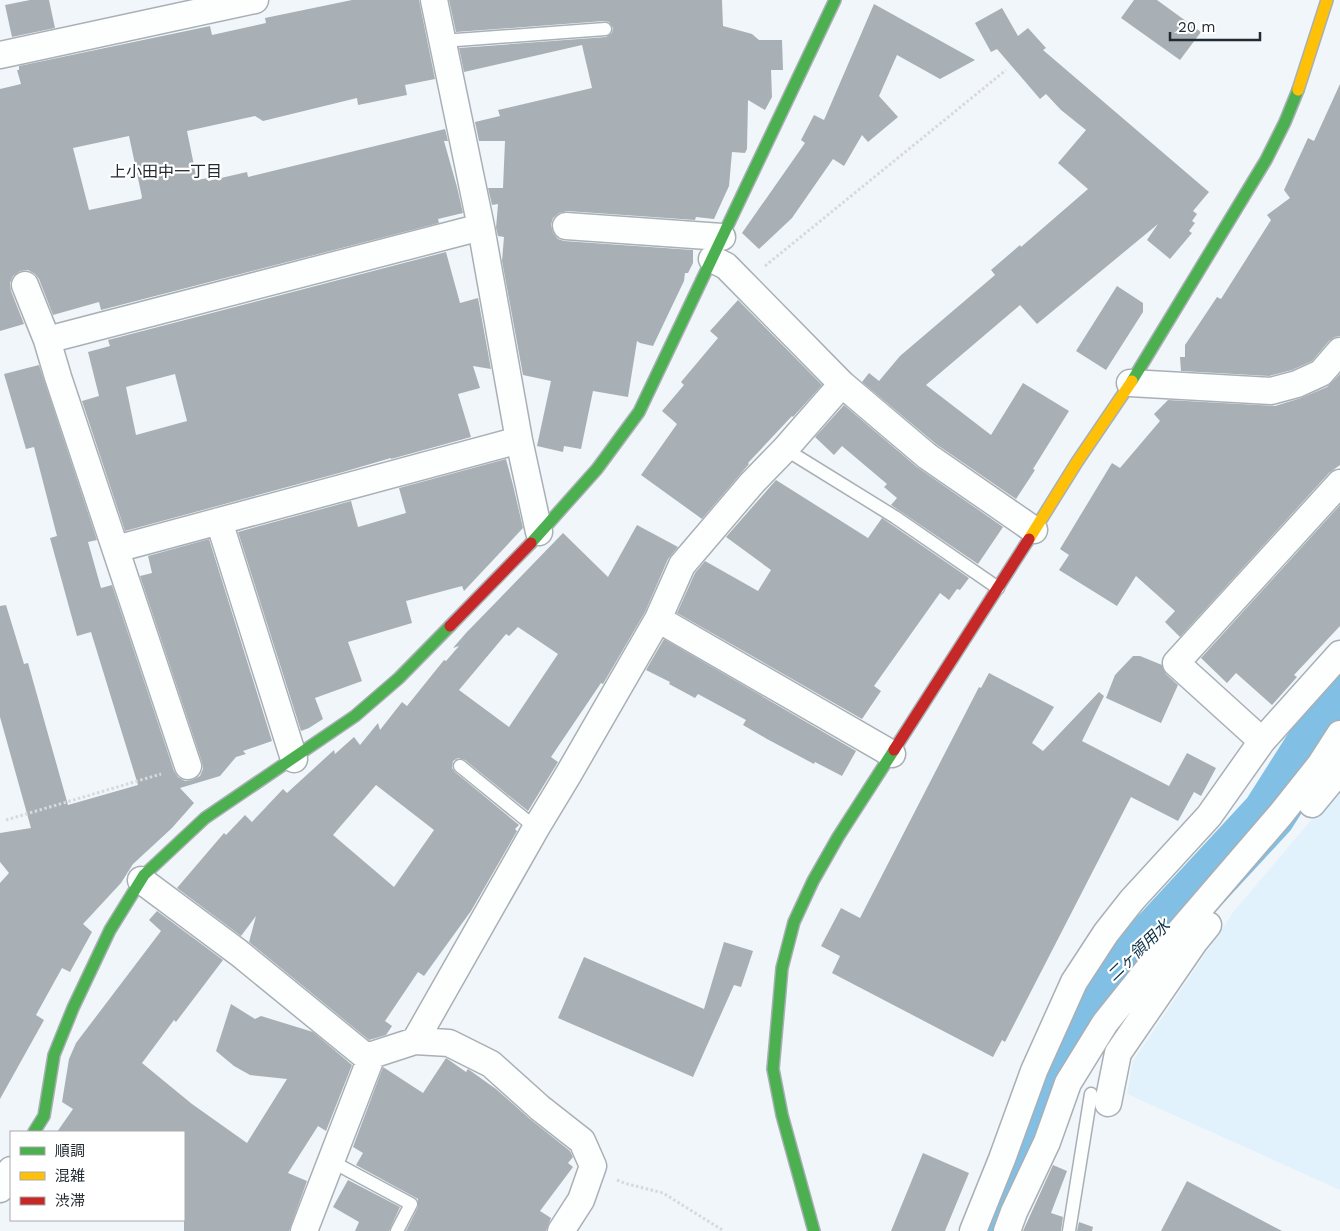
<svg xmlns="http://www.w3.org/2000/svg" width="1340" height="1231" font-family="'Work Sans','Noto Sans JP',sans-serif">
  <rect width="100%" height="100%" fill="#f0f6fa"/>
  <path fill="#e1f2fd" d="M1340,786v404l-213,-96 6,-33 101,-150z"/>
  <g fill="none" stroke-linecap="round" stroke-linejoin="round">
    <path stroke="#81bfe5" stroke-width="54" d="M990,1231l82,-200 31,-47 55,-50 111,-120 71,-112"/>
  </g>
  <path fill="#a9b0b5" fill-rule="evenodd" d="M30,0h19l6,28 -43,9 -7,-32z
    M352,0h67l16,79 -30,6 2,10 -49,10 -1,-7 -94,23 -8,-5 -68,15 10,49 11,-2v3l39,-9 1,5 197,-48 3,12h-4l13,46 6,26 -25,6 1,4 -338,87 -2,-8 -46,13 -14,-36 -4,-5 -7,-4 -8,1 -7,5 -3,7 1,8 13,33 -24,7v-242l21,-5 -4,-14h2v-4l191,-40 2,9 54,-12 -1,-5zM129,136l13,61 -1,2 -52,11 -16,-62z
    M449,0h273l1,26 29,8 7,6h23l1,30h-12l1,27 -7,13 -17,-10 -1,49 -2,4 -13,-1 -3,34 -15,33 -18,-2 -1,3 -128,-9 -8,2 -6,5 -2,7 2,8 5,6 6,2 129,9v13l-5,10h-3l-1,8 -31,65 -13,-3 -3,-2 -9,56 -35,-6 -12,58 -17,-3 -1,6 -26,-6 14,-65 -28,-6 -21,-114 2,-24 -6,-1 -2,-8 2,-24 -6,1 -4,-17h15l2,-47h-26l-4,-19 25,-6 -2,-6 94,-22 -10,-43 -118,27 -5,-24 147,-11 6,-4 1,-5 -4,-6 -5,-1 -148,11z
    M1134,0h23l44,32 -21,28 -59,-42z
    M874,4l101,56 -35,19 -43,-24 -18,41 19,21 -30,25 -6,-7 -18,31 -11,-7 -41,59 -33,31 -17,-16 63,-90 -4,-3 13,-25 10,5z
    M1002,8l16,28 10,-8 18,20 -3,2 166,142 -16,19 4,3 -5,7 3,2 -6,8 3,2 -22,26 -23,-19 11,-16 -121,100 -17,-19 -94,80 65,50 32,-52 46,28 -36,58 2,1 -19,29 -80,-55 -74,-62 7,-9 10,8 21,-25 95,-81 -4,-5 29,-25 1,2 67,-58 -30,-26 28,-33 -25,-20 -15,-16 -6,5 -43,-50 -6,3 -16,-29z
    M1340,84v252l-5,1 -6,4 -17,20 -20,9 -23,6 -88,-5 -1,-14h5v-12l32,-48 4,2 50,-79 -4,-5 23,-17 -6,-8 24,-52 6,3z
    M446,252l14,51 18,-5 13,71 -18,-3 7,22 -22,6 13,43 -80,22v-1l-48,14 -218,59 -43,-130 17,-5 -11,-44 22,-6 -2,-6zM175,374l12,47 -51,14 -10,-48z
    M1117,286l26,17v9l-37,58 -30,-19z
    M738,300l84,85 -29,32 -1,-1 -44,47 1,1 -47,55 -61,-44 36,-51 -15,-13 22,-26 -3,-3 37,-44 -8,-7z
    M39,365l58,175 -9,2 13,46 11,-3 62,186 4,6 7,4 7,-1 8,-4 3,-7 -1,-7 -62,-186 12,-3 -4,-17 61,-17 63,202 -29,10 3,3 -10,3 -16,19 -40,12 14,15 -22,25 -39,36 -12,19 -38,41 9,8 -22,40 -8,-4 -26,47 8,5 -44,79v-216l9,-10 -9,-11v-29l31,-5 -31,-111v-111l6,-1 18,59 4,-1 40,142 70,-20 -47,-153 -14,4 -27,-98 7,-2 -23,-89 -8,2 -22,-75z
    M1340,374v91l-11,8 -149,164 -15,-15 10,-11 -39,-35 -19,30 -58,-36 10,-15 -9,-6 52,-86 8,5 40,-47 -6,-7 14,-14 107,6 26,-8 26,-11z
    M844,405l73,62 86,60 -25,37 -87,-59 6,-7 -13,-11 3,-3 -45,-38 -8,9 -19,-18z
    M506,459l7,26 10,43 -59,63 -2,-5 -56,15 6,22 -64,19 14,39 -47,17 8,21 -14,9 -8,3 -63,-199 113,-31 7,26 48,-14 -7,-25z
    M776,480l92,58 14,-20 87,60 -9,12 -3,-1 -8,11 -9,-7 -66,93 7,5 -19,28 -185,-106 18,-40 10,-12 53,30 13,-21 -45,-33z
    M1340,505v121l-46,49 3,2 -25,28 -36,-32 -9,10 -26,-25z
    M637,525l41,22 -10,12 -23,53 -42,72 -2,-1 -50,74 7,5 -30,49 -63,-51 -7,-2 -5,3 -1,7 3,4 64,53 -4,4 2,2 -46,80 -47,65 -6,-4 -33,49 7,5 -6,9 -17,5 -120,-98 7,-26 -15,20 -64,-48 47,-55 2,2 19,-20 7,7 31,-33 4,4 47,-43 1,4 19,-17 6,8 18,-22 2,7 22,-28 5,4 37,-46 2,1 13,-15 -6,2 13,-15 97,-100 45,44zM518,627l40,27 -49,73 -50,-37 47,-56 3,2zM376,785l58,45 -40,57 -61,-52z
    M664,639l192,112 -14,25 -27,-14 -1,2 -47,-25 -24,-14 3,-5 -48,-26 -3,4 -26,-14 1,-2 -24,-12z
    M1133,656h7l22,9 4,9 12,11 -17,38 -55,-25 9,-23z
    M989,673l65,34 -22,36 11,8 56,-59 5,4 -22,45 87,45 18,-33 29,15 -15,28 -7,-4 -16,29 -47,-24 -126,245 -3,-2 -9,17 -161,-84 8,-17 -19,-10 20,-38 19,10 119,-231 2,1z
    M157,911l66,49 -47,62 -2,-2 -32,43 50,41 55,39 40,-64 -37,-4 -16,-9 -18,-15 15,-47 24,15 6,-3 52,16 39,33 -26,66 -8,-5 -30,47 19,8 -18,50h-105v-99h-127l16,-23 -11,-7 7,-43 7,-16 85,-112 -12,-11z
    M724,942l29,9 -12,36 -7,-2 -41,92 -135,-59 26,-61 120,52z
    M446,1058l20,14 2,-3 28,20 34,30 40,32 3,6 -5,6 5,4 -33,44 11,7 -5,13h-140l12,-24v-8l-62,-34 7,-12 -10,-6 30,-80 40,26z
    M923,1153l46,20 -24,58h-54z
    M1053,1165l14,6 -16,42 12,4 -2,14h-38z
    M348,1180l52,27 -11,24h-34l4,-9 -26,-15z
    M1187,1181l95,50h-121z
    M1079,1222l14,5 -1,4h-15z"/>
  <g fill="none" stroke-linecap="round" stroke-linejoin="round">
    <defs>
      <path id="lane" d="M443,41l162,-12
        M785,449l110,68 103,71
        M460,766l76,62
        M331,1161l80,43 -14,27
        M1069,1231l22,-137"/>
      <path id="street" d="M434,0l47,227 38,213 20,92
        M0,55l255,-55
        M566,226l156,11
        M25,285l22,55 11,37 130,389
        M47,340l434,-113
        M1130,383l141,8 26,-7 24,-11 19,-22
        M842,384l85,72 107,74
        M219,521l75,238
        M116,549l403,-109
        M658,619l234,135
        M1262,741l-86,-78 164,-180
        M1312,804l28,-34
        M141,880l98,73 125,102h8l43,-14 121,-213 32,-53 90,-156 24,-54 70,-82 33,-34 57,-65 -116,-118 -14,-7
        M415,1041l34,2 42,21 49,44 42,33 11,25 -12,34 -20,31
        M1108,1103l10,-50 77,-112 13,-16
        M0,1189l11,-19
        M304,1231l68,-176
        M973,1231l29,-72 32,-88 40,-89 32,-49 26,-33 77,-84 53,-75 78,-87
        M1007,1231l7,-19 33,-70 21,-59 37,-60 52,-65 124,-144 39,-49 20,-31"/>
      <path id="fast" d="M1132,381l134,-221 19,-38 13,-32
        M531,543l66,-74 42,-57 196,-412
        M34,1132l10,-16 10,-61 19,-47 37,-78 34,-55 61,-57 150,-102 44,-38 51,-52
        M814,1231l-32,-116 -9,-46 9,-101 12,-46 19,-41 25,-44 56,-87"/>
      <path id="slow" d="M1298,90l29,-90
        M1029,539l48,-77 55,-81"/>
      <path id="jam" d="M450,626l81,-83
        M894,750l135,-211"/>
    </defs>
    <use href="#lane" stroke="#a9b0b5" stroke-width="15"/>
    <use href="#street" stroke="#a9b0b5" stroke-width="29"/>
    <use href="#fast" stroke="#a9b0b5" stroke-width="14"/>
    <use href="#slow" stroke="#a9b0b5" stroke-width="14"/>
    <use href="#jam" stroke="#a9b0b5" stroke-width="14"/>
    <path stroke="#d7d9db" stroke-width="3" stroke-dasharray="2.5 2.5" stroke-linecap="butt" d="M765,266l241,-196
      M6,820l155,-46
      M617,1180l7,3 39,10 61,38"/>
    <use href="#lane" stroke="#fdfefe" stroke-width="12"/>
    <use href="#street" stroke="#fdfefe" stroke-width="26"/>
    <use href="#fast" stroke="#4caf50" stroke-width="11"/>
    <use href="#slow" stroke="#ffc107" stroke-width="11"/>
    <use href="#jam" stroke="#c62828" stroke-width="11"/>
  </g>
  <g text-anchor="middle" stroke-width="4.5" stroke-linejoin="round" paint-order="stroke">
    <g font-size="16" fill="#222b32" stroke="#fff">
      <text x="166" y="177">上小田中一丁目</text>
    </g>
    <g font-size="16" font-style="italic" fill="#0b3248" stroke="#fff">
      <text transform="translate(1138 950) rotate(-44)" y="6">二ヶ領用水</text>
    </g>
  </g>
  <rect x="10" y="1131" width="175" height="90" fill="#ffffff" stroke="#a7aaad"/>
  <rect x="20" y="1147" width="25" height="8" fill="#4caf50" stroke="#a7aaad"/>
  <text x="55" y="1156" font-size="15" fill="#222b32">順調</text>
  <rect x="20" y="1172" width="25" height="8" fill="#ffc107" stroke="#a7aaad"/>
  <text x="55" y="1181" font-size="15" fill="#222b32">混雑</text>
  <rect x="20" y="1197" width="25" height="8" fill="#c62828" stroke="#a7aaad"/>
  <text x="55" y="1206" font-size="15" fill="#222b32">渋滞</text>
  <path d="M1170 32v8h90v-8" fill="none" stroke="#222b32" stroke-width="2.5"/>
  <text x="1178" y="32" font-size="15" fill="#222b32" stroke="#ffffff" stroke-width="4" paint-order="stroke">20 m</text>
</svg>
